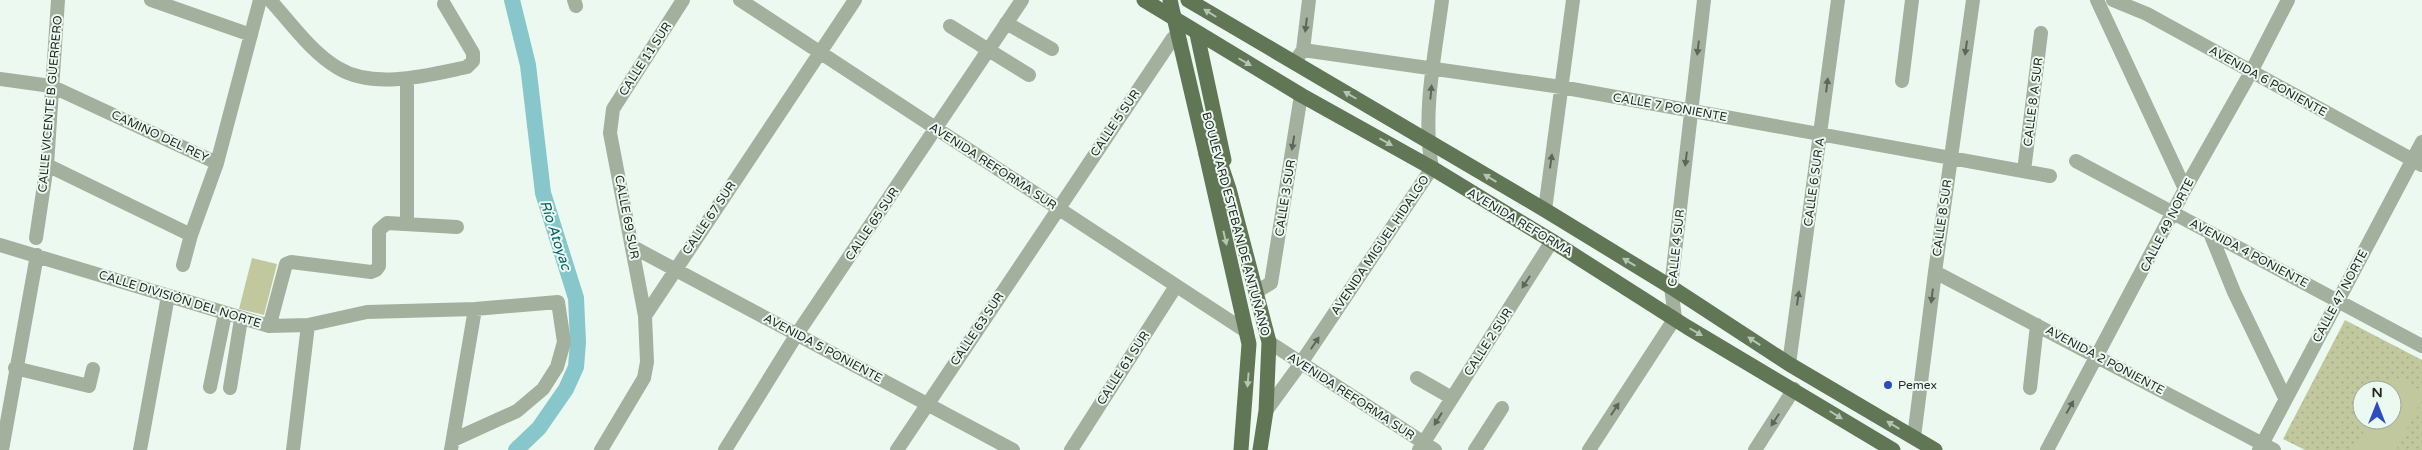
<svg xmlns="http://www.w3.org/2000/svg" width="2422" height="450" font-family="'Varela Round',sans-serif">
  <defs>
    <pattern id="grass-dots" width="8" height="8" patternUnits="userSpaceOnUse" patternTransform="scale(1.25)"><rect width="8" height="8" fill="#c2c89d"/><path d="M2 2h.1M6 6h.1" fill="none" stroke="#a7ac87" stroke-width="1.8" stroke-linecap="round"/></pattern>
  </defs>
  <rect width="100%" height="100%" fill="#ecf9f1"/>
  <path fill="url(#grass-dots)" fill-rule="evenodd" d="M2345,320l77,40v90h-117l-22,-11zM2362,390h30v30h-30z"/>
  <path fill="#c2c89d" d="M252,258l25,6 -13,51 -25,-6z
    M2393,376l29,15v9l-26,50h-42l16,-30h22v-30h-7z"/>
  <g fill="none" stroke-linecap="round" stroke-linejoin="round">
    <path stroke="#87c6cb" stroke-width="16" d="M512,0l16,65 15,128 33,105 2,44 -2,25 -10,22 -27,39 -23,22"/>
    <path stroke="#a3b09d" stroke-width="14" d="M151,0l100,35
      M270,0c21,23 41,52 68,68 36,22 91,7 129,-1l6,-6v-8l-29,-49
      M574,0l2,6
      M740,0l507,332
      M2097,0l88,189
      M2113,0l34,14 275,151
      M1006,23l46,26
      M950,26l79,49
      M1303,50l258,37 489,89
      M1298,57l5,-7 6,-50
      M0,79l51,7 166,77
      M407,80v143
      M1902,81l10,-81
      M2076,161l346,185
      M47,165l144,70
      M2024,171l17,-138
      M1545,210l28,-210
      M2210,233l24,59 51,106
      M36,238l11,-73 11,-165
      M0,245l269,81 39,-1 59,-13 108,-3 83,-7 6,40 -7,25 -14,22 -26,22 -64,29
      M633,247l380,203
      M183,265l8,-30 26,-72 43,-163
      M1935,272l339,178
      M1256,292l15,-9 30,-188
      M645,316l210,-316
      M271,320l15,-56 5,-2 80,10 5,-2 3,-4v-36l8,-7 70,4
      M1269,342l166,108
      M1789,364l49,-364
      M15,368l74,18 4,-17
      M1417,378l35,20
      M210,387l15,-73
      M230,388l11,-69
      M2030,388l7,-63
      M1266,411l35,-48 131,-195c-10,-55 3,-113 10,-168
      M1914,437l21,-165 38,-272
      M2,450l35,-195
      M140,450l28,-154
      M293,450l15,-125
      M451,450l24,-141
      M601,450l43,-72 3,-16 -2,-46 -35,-183 3,-24 70,-109
      M725,450l72,-116 225,-334
      M897,450l276,-412
      M1071,450l105,-164
      M1419,450l133,-209
      M1475,450l27,-42
      M1589,450l86,-132 -4,-31 33,-287
      M1755,450l39,-61
      M2047,450l138,-261 66,-117 37,-72
      M2259,450l163,-308"/>
    <path stroke="#607655" stroke-width="15" d="M1144,0l157,95 131,73 120,73 135,86 206,123
      M1188,0l357,210 126,77 118,77 146,86
      M1197,34l27,126
      M1216,150l13,39 40,153 -3,69 -6,39
      M1206,154l43,190 -8,106"/>
    <path stroke="#607655" stroke-width="15" d="M1170,0l36,154"/>
  </g>
  <defs><path id="oneway-solid" d="M-6-.8H1V-3.2L6.5 0L1 3.2V.8H-6Z" transform="scale(1.25)"/></defs>
  <g fill="#b4c5b3">
    <use href="#oneway-solid" transform="translate(1210 13) rotate(-148)"/>
    <use href="#oneway-solid" transform="translate(1245 62) rotate(30)"/>
    <use href="#oneway-solid" transform="translate(1350 95) rotate(-150)"/>
    <use href="#oneway-solid" transform="translate(1386 142) rotate(29)"/>
    <use href="#oneway-solid" transform="translate(1490 178) rotate(-149)"/>
    <use href="#oneway-solid" transform="translate(1225 238) rotate(77)"/>
    <use href="#oneway-solid" transform="translate(1629 262) rotate(-149)"/>
    <use href="#oneway-solid" transform="translate(1696 332) rotate(30)"/>
    <use href="#oneway-solid" transform="translate(1754 341) rotate(-147)"/>
    <use href="#oneway-solid" transform="translate(1248 380) rotate(95)"/>
    <use href="#oneway-solid" transform="translate(1836 415) rotate(32)"/>
    <use href="#oneway-solid" transform="translate(1893 425) rotate(-149)"/>
  </g>
  <g fill="#5d665c">
    <use href="#oneway-solid" transform="translate(1306 25) rotate(97)"/>
    <use href="#oneway-solid" transform="translate(1698 48) rotate(97)"/>
    <use href="#oneway-solid" transform="translate(1966 48) rotate(98)"/>
    <use href="#oneway-solid" transform="translate(1827 85) rotate(-83)"/>
    <use href="#oneway-solid" transform="translate(1431 92) rotate(-85)"/>
    <use href="#oneway-solid" transform="translate(1293 143) rotate(99)"/>
    <use href="#oneway-solid" transform="translate(1686 159) rotate(97)"/>
    <use href="#oneway-solid" transform="translate(1551 161) rotate(-82)"/>
    <use href="#oneway-solid" transform="translate(1526 282) rotate(123)"/>
    <use href="#oneway-solid" transform="translate(1932 296) rotate(97)"/>
    <use href="#oneway-solid" transform="translate(1798 298) rotate(-82)"/>
    <use href="#oneway-solid" transform="translate(1315 343) rotate(-56)"/>
    <use href="#oneway-solid" transform="translate(2070 407) rotate(-61)"/>
    <use href="#oneway-solid" transform="translate(1615 409) rotate(-57)"/>
    <use href="#oneway-solid" transform="translate(1438 419) rotate(122)"/>
    <use href="#oneway-solid" transform="translate(1775 420) rotate(123)"/>
  </g>
  <circle fill="#2e4dbd" stroke="#ecf9f1" stroke-width="2" cx="1888" cy="385" r="5"/>
  <g text-anchor="middle" stroke-width="4" stroke-linejoin="round" paint-order="stroke">
    <g font-size="12" fill="#242926" stroke="#ecf9f1">
      <text transform="translate(645 59) rotate(-57)" y="4">CALLE 11 SUR</text>
      <text transform="translate(2268 81) rotate(29)" y="4">AVENIDA 6 PONIENTE</text>
      <text transform="translate(2033 102) rotate(-83)" y="4">CALLE 8 A SUR</text>
      <text transform="translate(50 104) rotate(-85)" y="4">CALLE VICENTE B GUERRERO</text>
      <text transform="translate(1670 107) rotate(10)" y="4">CALLE 7 PONIENTE</text>
      <text transform="translate(1115 123) rotate(-56)" y="4">CALLE 5 SUR</text>
      <text transform="translate(160 136) rotate(25)" y="4">CAMINO DEL REY</text>
      <text transform="translate(993 166) rotate(33)" y="4">AVENIDA REFORMA SUR</text>
      <text transform="translate(1814 182) rotate(-82)" y="4">CALLE 6 SUR A</text>
      <text transform="translate(1285 198) rotate(-81)" y="4">CALLE 3 SUR</text>
      <text transform="translate(627 217) rotate(79)" y="4">CALLE 69 SUR</text>
      <text transform="translate(709 218) rotate(-56)" y="4">CALLE 67 SUR</text>
      <text transform="translate(1942 218) rotate(-82)" y="4">CALLE 8 SUR</text>
      <text transform="translate(1520 222) rotate(31)" y="4">AVENIDA REFORMA</text>
      <text transform="translate(872 224) rotate(-56)" y="4">CALLE 65 SUR</text>
      <text transform="translate(1236 224) rotate(75)" y="4">BOULEVARD ESTEBAN DE ANTUÑANO</text>
      <text transform="translate(2167 225) rotate(-63)" y="4">CALLE 49 NORTE</text>
      <text transform="translate(1380 245) rotate(-56)" y="4">AVENIDA MIGUEL HIDALGO</text>
      <text transform="translate(1676 248) rotate(-84)" y="4">CALLE 4 SUR</text>
      <text transform="translate(2249 253) rotate(28)" y="4">AVENIDA 4 PONIENTE</text>
      <text transform="translate(2340 296) rotate(-62)" y="4">CALLE 47 NORTE</text>
      <text transform="translate(180 299) rotate(17)" y="4">CALLE DIVISIÓN DEL NORTE</text>
      <text transform="translate(977 329) rotate(-56)" y="4">CALLE 63 SUR</text>
      <text transform="translate(1488 342) rotate(-57)" y="4">CALLE 2 SUR</text>
      <text transform="translate(823 348) rotate(28)" y="4">AVENIDA 5 PONIENTE</text>
      <text transform="translate(2105 360) rotate(28)" y="4">AVENIDA 2 PONIENTE</text>
      <text transform="translate(1123 368) rotate(-57)" y="4">CALLE 61 SUR</text>
      <text transform="translate(1351 396) rotate(33)" y="4">AVENIDA REFORMA SUR</text>
    </g>
    <g font-size="12" fill="#242926" stroke="#ecf9f1" text-anchor="start">
      <text x="1898" y="389">Pemex</text>
    </g>
    <g font-size="14" font-style="italic" fill="#026167" stroke="#ecf9f1">
      <text transform="translate(556 235) rotate(72)" y="5">Río Atoyac</text>
    </g>
  </g>
  <g transform="translate(2377 405)"><circle r="24" fill="#ecf9f1" stroke="#9ca6a0"/>
  <path d="M0-4L9 19L0 12L-9 19Z" fill="#2e4dbd"/>
  <text y="-8" font-size="14" font-weight="bold" text-anchor="middle" fill="#242926">N</text>
  </g>
</svg>
